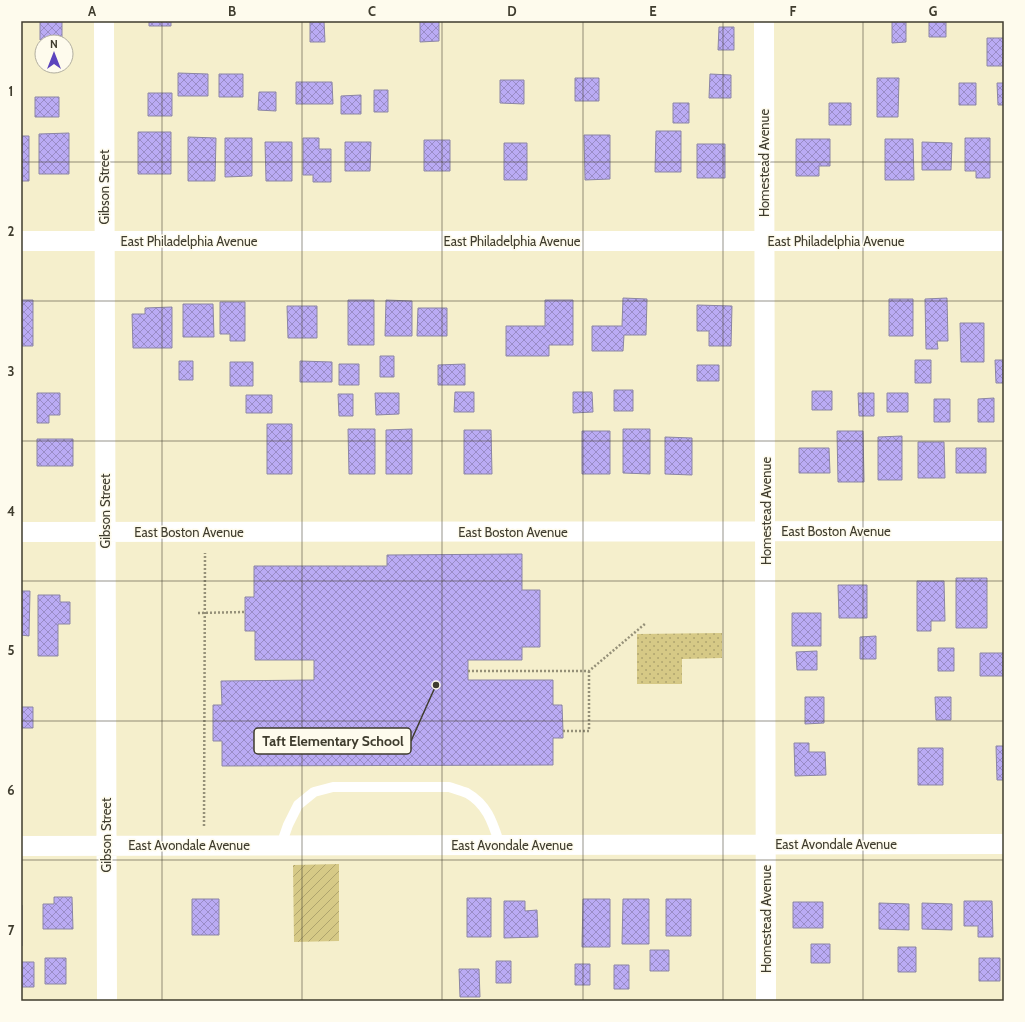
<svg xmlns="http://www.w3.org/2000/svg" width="1025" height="1022" font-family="Cabin,sans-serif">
  <defs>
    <pattern id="grass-dots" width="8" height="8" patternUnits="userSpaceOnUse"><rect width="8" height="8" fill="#d6c986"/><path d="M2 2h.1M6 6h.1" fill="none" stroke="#afa46e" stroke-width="1.8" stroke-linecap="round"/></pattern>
    <pattern id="garden-furrows" width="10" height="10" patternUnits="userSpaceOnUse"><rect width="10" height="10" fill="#d6c986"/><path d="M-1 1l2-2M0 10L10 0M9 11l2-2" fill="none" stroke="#afa46e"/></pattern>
    <pattern id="building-cross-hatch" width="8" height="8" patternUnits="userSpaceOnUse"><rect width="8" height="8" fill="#baabf4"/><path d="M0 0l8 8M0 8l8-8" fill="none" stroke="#998cc6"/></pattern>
  </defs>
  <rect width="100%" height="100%" fill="#f5efcc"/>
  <path fill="url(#grass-dots)" d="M722,633v25l-40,1v25h-45v-50z"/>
  <path fill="url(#garden-furrows)" d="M339,864v77l-45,1 -1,-77z"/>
  <path fill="url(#building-cross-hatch)" stroke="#8b85a4" d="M40,21h22v19h-22z
    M149,21h22v5h-22z
    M310,21h14l1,21h-15z
    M420,21h19v20l-19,1z
    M892,21h14v21l-14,1z
    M929,21h17v16h-17z
    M719,27h15v23h-16z
    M987,38h17v28h-17z
    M178,73l30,1v22h-30z
    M219,74h24v23h-24z
    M710,74l21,1v23h-22z
    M575,78h24v23h-24z
    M877,78h22l-1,39h-21z
    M500,80h24v24l-24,-1z
    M296,82h36l1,22h-37z
    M959,83h17v22h-17z
    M997,83h7v22h-6z
    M374,90h14v22h-14z
    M259,92h17v19l-18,-1z
    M148,93h24v23h-24z
    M361,95v19h-20v-18z
    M35,97h24v20h-24z
    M673,103h16v20h-16z
    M829,103h22v22h-22z
    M656,131h25v41h-26z
    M138,132h33v42h-33z
    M69,133v41h-30v-40z
    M584,135h26v44l-25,1z
    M21,136h8v45h-8z
    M188,137l28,1 -1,43h-27z
    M225,138h27v38l-27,1z
    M303,138h16v11h12v33h-18v-7h-10z
    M965,138h25v40h-14v-7h-11z
    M796,139h34v27h-11v10h-23z
    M885,139h28l1,41h-29z
    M424,140h26v31h-26z
    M265,142h27v39h-26z
    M345,142h26l-1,29h-25z
    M922,142l30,1 -1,27h-29z
    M504,143h23v37h-23z
    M697,144h28v34h-28z
    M623,298l24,1 -1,36h-22l-1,16h-31v-25h30z
    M947,298l1,43h-11l1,8h-12l-1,-50z
    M889,299h24v37h-24z
    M21,300h12v46h-12z
    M348,300h26v45h-26z
    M386,300l26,1v35h-27z
    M545,300h28v45h-24v11h-43v-30h39z
    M220,302h25v39h-15v-7h-10z
    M183,304h30l1,33h-31z
    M697,305l35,1 -1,40h-22v-15h-12z
    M287,306h30v32h-29z
    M172,307v41h-39l-1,-34h13v-6z
    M418,308h29v28h-30z
    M960,323h24v39h-23z
    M380,356h14v21h-14z
    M915,360h16v23h-16z
    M995,360h9v23h-8z
    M179,361h14v19h-14z
    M300,361l32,1v20h-32z
    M230,362h23v24h-23z
    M339,364h20v21h-20z
    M465,364v21h-27v-20z
    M697,365h22v16h-22z
    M614,390h19v21h-19z
    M812,391h20v19h-20z
    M455,392h19v20h-20z
    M573,392h19l1,20 -20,1z
    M37,393h23v22h-11v8h-12z
    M375,393h24v21l-23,1z
    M858,393h16v23h-15z
    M887,393h21v19h-21z
    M338,394h15v22h-14z
    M246,395h26v18h-26z
    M994,398v24h-16v-23z
    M934,399h16v23h-16z
    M267,424h25v50h-25z
    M348,429h27v45h-26z
    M412,429v45h-26v-44z
    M623,429h27v45l-27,-1z
    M464,430h27l1,44h-28z
    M582,431h28v43h-28z
    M837,431h26l1,51h-26z
    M902,436v44h-24v-43z
    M665,437l27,1v37l-27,-1z
    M37,439h36v27h-36z
    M918,442h26l1,36h-27z
    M799,448h30l1,25h-31z
    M956,448h30v25h-30z
    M522,554v36h18v57h-18v13h-54v20h85v25h9l1,26v7h-10v27l-331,1v-25h-9v-36h9l-1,-24 93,-1v-20h-59v-29h-10v-34h9v-31h133v-11z
    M956,578h31v50h-31z
    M917,581h27l1,40h-14v10h-14z
    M838,585h29v33h-28z
    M21,591h9l-1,45 -8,-1z
    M38,595h22v7h10v22h-12v32h-20z
    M792,613h29v33h-29z
    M876,636v23h-16v-22z
    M938,648h16v23h-16z
    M817,651v19h-20l-1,-18z
    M980,653h24v23h-24z
    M805,697h19v26l-19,1z
    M935,697h16v23h-15z
    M21,707h12v21h-12z
    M794,743h15v9h16l1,23 -31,1z
    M996,746h8v34h-7z
    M918,748h25v37h-25z
    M54,897h18l1,32h-30v-25h11z
    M467,898h24v39h-24z
    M192,899h27v36h-27z
    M583,899h27v48h-28z
    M623,899h26v45h-27z
    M666,899h25v37h-25z
    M504,901h21v10l12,-1 1,27 -34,1z
    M964,901h28l1,36h-15v-11h-14z
    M793,902h30v26h-30z
    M879,903l30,1v26l-30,-1z
    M922,903l30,1v26l-30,-1z
    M21,905h1v41h-1z
    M811,944h19v19h-19z
    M898,947h18v25h-18z
    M650,950h19v21h-19z
    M45,958h21v26h-21z
    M979,958h21v23h-21z
    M496,961h15v22h-15z
    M21,962h13v25h-13z
    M575,964h15v21h-15z
    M614,965h15v24h-15z
    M459,969h20l1,28h-20z"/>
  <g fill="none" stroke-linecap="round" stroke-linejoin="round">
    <path stroke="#959078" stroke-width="2.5" stroke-dasharray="2 2" stroke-linecap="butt" d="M198,613l47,-1
      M468,671h121l57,-48
      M563,731h26v-60
      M204,826l1,-273"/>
    <path stroke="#fff" stroke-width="10" d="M281,845l7,-20 10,-20 16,-13 19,-5h116c6,2 13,4 18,6 21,12 26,31 33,52"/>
    <path stroke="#fff" stroke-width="20" d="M104,21l3,980
      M764,21l2,980
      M21,241h983
      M21,532l983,-1
      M21,846l983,-2"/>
  </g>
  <path fill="none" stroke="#3f3c2e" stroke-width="1" stroke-opacity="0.55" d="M162,21v980M302,21v980M442,21v980M583,21v980M723,21v980M863,21v980M21,162h983M21,301h983M21,441h983M21,581h983M21,721h983M21,860h983"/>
  <g text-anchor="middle" stroke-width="3" stroke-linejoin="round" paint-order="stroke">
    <g font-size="13" fill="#3f3c2e" stroke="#fefbed">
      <text transform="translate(764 163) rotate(-90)" y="5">Homestead Avenue</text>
      <text transform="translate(104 187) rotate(-90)" y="5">Gibson Street</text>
      <text x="189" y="246">East Philadelphia Avenue</text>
      <text x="512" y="246">East Philadelphia Avenue</text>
      <text x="836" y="246">East Philadelphia Avenue</text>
      <text transform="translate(105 511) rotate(-90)" y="5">Gibson Street</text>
      <text transform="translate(766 511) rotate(-90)" y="5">Homestead Avenue</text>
      <text x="836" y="536">East Boston Avenue</text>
      <text x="189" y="537">East Boston Avenue</text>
      <text x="513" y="537">East Boston Avenue</text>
      <text transform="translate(106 835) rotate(-90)" y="5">Gibson Street</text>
      <text x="836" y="849">East Avondale Avenue</text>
      <text x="189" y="850">East Avondale Avenue</text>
      <text x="512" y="850">East Avondale Avenue</text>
      <text transform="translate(766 919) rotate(-90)" y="5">Homestead Avenue</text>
    </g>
  </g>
  <path fill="none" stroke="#3f3c2e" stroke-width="1.5" d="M436 685L411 741"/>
  <circle fill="#3f3c2e" stroke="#fefbed" stroke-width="1.5" cx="436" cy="685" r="4"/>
  <rect fill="#fefbed" stroke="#3f3c2e" stroke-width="1.5" x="254" y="728" width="157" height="26" rx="4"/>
  <g font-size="14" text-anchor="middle" font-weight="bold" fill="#3f3c2e">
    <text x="333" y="746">Taft Elementary School</text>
  </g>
  <rect width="1025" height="1022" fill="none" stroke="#fefbed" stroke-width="44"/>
  <g transform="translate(54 54)"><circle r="19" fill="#fefbed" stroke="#b2afa1"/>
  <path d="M0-3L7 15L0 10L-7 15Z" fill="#5c44bd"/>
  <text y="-6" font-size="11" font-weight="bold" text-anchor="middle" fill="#3f3c2e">N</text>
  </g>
  <rect x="22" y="22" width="981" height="978" fill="none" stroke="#3f3c2e" stroke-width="1.5"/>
  <g font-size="13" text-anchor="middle" font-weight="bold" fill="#3f3c2e">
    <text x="92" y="16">A</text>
    <text x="232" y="16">B</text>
    <text x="372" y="16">C</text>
    <text x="512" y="16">D</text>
    <text x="653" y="16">E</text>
    <text x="793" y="16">F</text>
    <text x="933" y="16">G</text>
    <text x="11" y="96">1</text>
    <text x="11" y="236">2</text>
    <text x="11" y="376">3</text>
    <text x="11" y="516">4</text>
    <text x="11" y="655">5</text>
    <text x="11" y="795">6</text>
    <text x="11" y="935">7</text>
  </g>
</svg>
